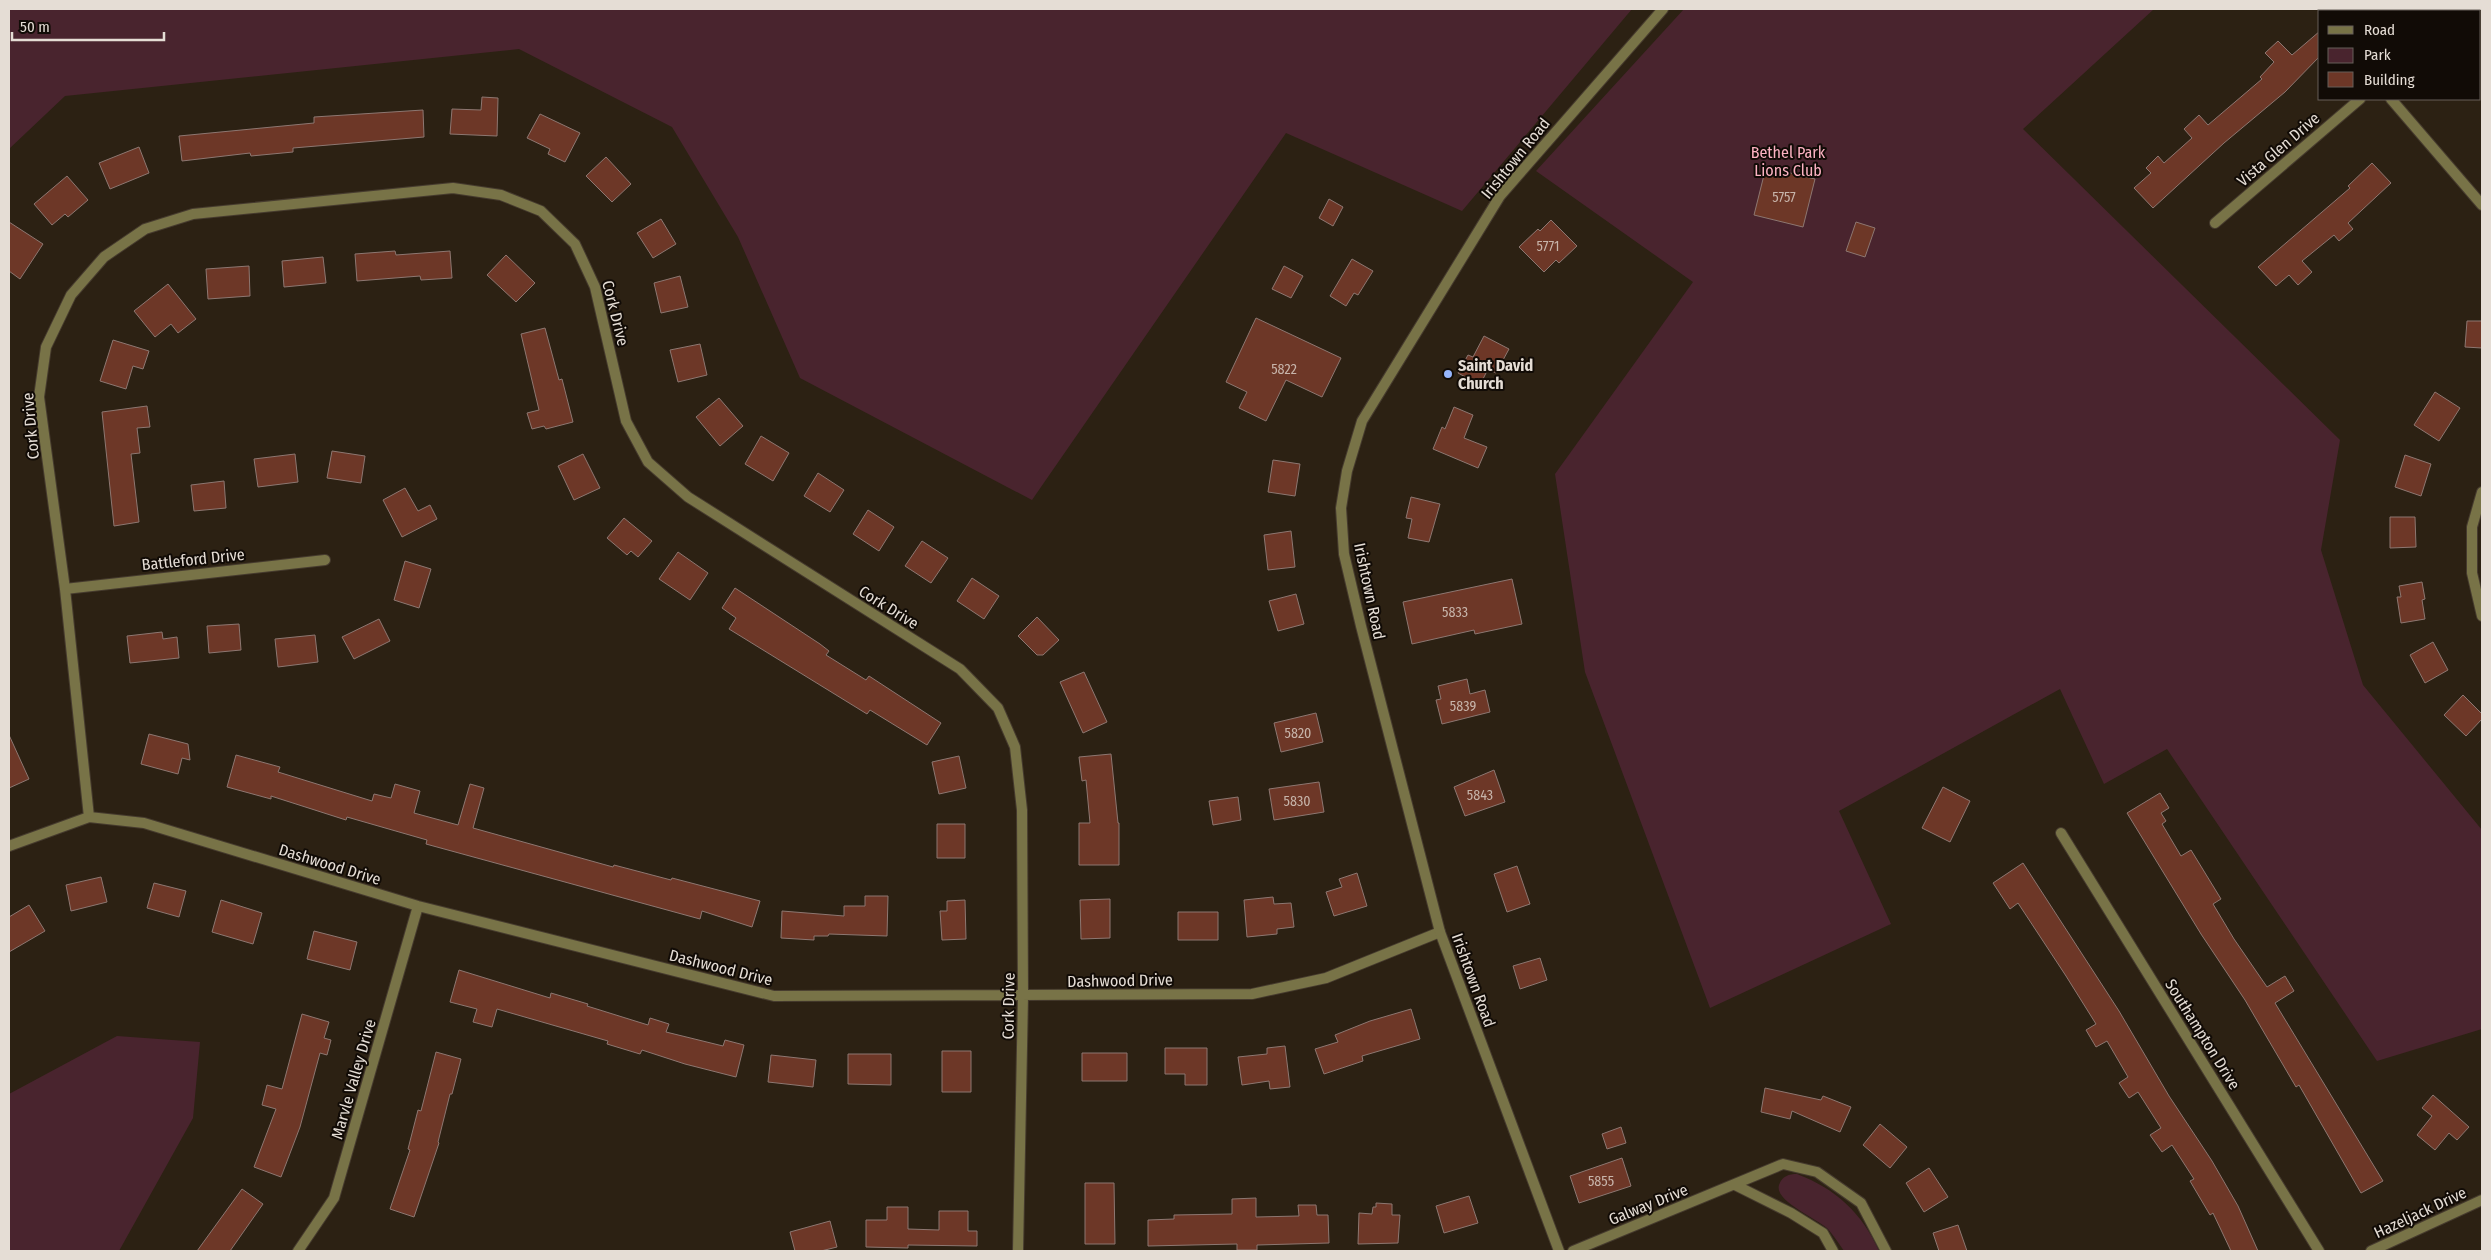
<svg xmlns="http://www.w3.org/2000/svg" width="2491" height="1260" font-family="'Fira Sans Condensed',sans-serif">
  <rect width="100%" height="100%" fill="#2c2113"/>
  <path fill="#49242e" d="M9,9h1623l-170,202 -176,-78 -254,367 -232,-122 -62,-141 -66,-110 -153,-78 -454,47 -56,53z
    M1684,9h470l-131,120 317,311 -19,110 42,135 119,145v199l-105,32 -210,-312 -63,35 -44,-95 -221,122 52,113 -181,84 -125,-336 -30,-198 138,-192 -157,-111z
    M117,1036l83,6 -7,76 -74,133h-110v-157z
    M1797,1174c39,15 65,39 82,77h-35c-5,-7 -10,-15 -16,-22 -11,-11 -54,-28 -49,-44 3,-9 10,-11 18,-11z"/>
  <path fill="#6d3727" stroke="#8d7771" d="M2320,31v25l-35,36 -61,51 -71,65 -19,-20 17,-15 -5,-5 12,-12 6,7 28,-25 -8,-9 15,-14 9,10 54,-46 -2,-2 14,-15 -9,-9 13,-12 14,14z
    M482,97l16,1 -1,38 -47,-2 2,-25 29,1z
    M423,110l1,27 -131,11v4l-42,4 -1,-3 -68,8 -3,-25 135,-13v-6z
    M540,114l40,19 -15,29 -17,-8 2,-5 -23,-11z
    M139,147l10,26 -39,16 -11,-26z
    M606,157l25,27 -19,18 -26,-26z
    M2372,163l19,20 -43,40 5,6 -14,12 -5,-6 -32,26 10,11 -14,13 -9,-10 -13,11 -18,-19 92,-79 -2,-2z
    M1766,167l49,12 -12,48 -49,-12z
    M67,176l21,24 -20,17 -3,-3 -13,11 -18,-21z
    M1329,199l14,8 -10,19 -14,-8z
    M661,219l15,25 -23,14 -16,-25z
    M1551,220l26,26 -18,17 -3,-3 -12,12 -25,-25 19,-18 2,2z
    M9,222l34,22 -23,35 -11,-8z
    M1856,222l19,6 -10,29 -19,-6z
    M395,251l1,4 54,-4 2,27 -31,2 -1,-4 -63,5 -2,-27z
    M506,255l29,28 -19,19 -29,-27z
    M323,257l3,26 -42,4 -2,-26z
    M1352,259l21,12 -15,24 -4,-2 -8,13 -16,-10z
    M249,266l1,30 -42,3 -2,-30z
    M1284,266l19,10 -12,22 -19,-9z
    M680,276l8,31 -27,6 -7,-30z
    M168,284l28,35 -18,14 -7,-9 -16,13 -21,-26z
    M1256,318l85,40 -19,39 -36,-17 -20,41 -27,-13 8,-16 -21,-10z
    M2467,321h15v27l-17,-1z
    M545,328l14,52 3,-1 11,43 -27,7 -2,-3 -12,3 -5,-16 12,-3 -18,-76z
    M1484,336l25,13 -13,24 -8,-4 -8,16 -22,-12 10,-18 5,2z
    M113,340l36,11 -6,18 -10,-3 -7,23 -26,-8z
    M700,344l7,31 -29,7 -8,-32z
    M2435,392l25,16 -21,33 -25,-16z
    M719,398l24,28 -23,20 -24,-29z
    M147,406l3,21 -13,1 3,25 -9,1 8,68 -25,4 -12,-114z
    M1454,407l19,8 -9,23 23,9 -9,21 -45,-19 9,-22 3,2z
    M761,436l28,17 -16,28 -28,-17z
    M332,451l33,5 -4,27 -34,-5z
    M295,454l3,28 -40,5 -4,-28z
    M583,454l17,34 -26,12 -16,-34z
    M2405,455l26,9 -10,32 -26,-9z
    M1273,460l27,4 -5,32 -27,-4z
    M818,473l26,17 -14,22 -26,-16z
    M224,481l2,27 -32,3 -3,-26z
    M405,488l13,23 12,-6 7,14 -35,18 -19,-37z
    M1411,497l29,7 -11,38 -21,-4 4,-19 -6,-1z
    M868,510l26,17 -15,24 -26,-17z
    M2390,517h25l1,30 -26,1z
    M624,518l28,23 -14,16 -7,-6 -4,4 -20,-17z
    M1291,531l4,36 -27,3 -4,-35z
    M922,541l26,17 -17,25 -26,-17z
    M678,552l30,21 -18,27 -31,-21z
    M405,561l26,8 -12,39 -25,-8z
    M972,578l27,18 -15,23 -27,-18z
    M1512,579l10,45 -47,10 -1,-4 -62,14 -9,-42z
    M2422,582l3,17 -3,1 3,19 -24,4 -4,-26h4l-2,-11z
    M735,588l85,56 9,7 -3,4 40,25 3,-4 72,47 -14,22 -57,-35 -3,4 -138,-85 7,-11 -14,-10z
    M1296,594l8,30 -26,7 -9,-30z
    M1037,617l22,23 -16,15h-6l-19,-19z
    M379,619l11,22 -36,18 -12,-22z
    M239,624l2,26 -32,3 -2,-27z
    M162,632l1,7 14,-2 2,21 -49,5 -3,-27z
    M315,635l3,27 -40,5 -3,-28z
    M2433,642l15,28 -23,13 -15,-28z
    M1084,672l23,50 -24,11 -23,-51z
    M1467,679l3,15 15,-4 5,22 -48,12 -6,-24 5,-1 -3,-13z
    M2463,695l19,19v5l-16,17 -22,-21z
    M1316,713l7,29 -42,10 -7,-29z
    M149,734l39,10 2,16 -8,-2 -4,16 -37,-10z
    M9,735l20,44 -20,9z
    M1111,754l7,69h1v42h-40v-42h11l-4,-43 -4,1 -3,-24z
    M236,755l44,12 -2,5 94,29 2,-7 17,4 4,-14 25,7 -6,22 44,12 12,-41 14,4 -11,40 140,39 1,-2 57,15 1,-2 88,23 -8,26 -50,-16 -2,8 -274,-75 1,-4 -80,-23 -1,3 -75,-24v3l-44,-12z
    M959,756l7,32 -27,6 -7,-32z
    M1494,770l11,32 -40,14 -11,-29z
    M1319,782l5,30 -50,8 -5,-31z
    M1943,787l27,14 -20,41 -28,-14z
    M2160,793l9,15 -8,5 5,8 -4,3 19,32 10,-6 30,49 -8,5 21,35 33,48 18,-11 9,15 -19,12 108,178 -22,12 -62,-108 -3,2 -51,-87 -44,-66 -74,-121z
    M1238,797l3,23 -28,5 -4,-24z
    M937,824h28v34h-28z
    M2023,863l96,148 50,85 43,65 26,45 20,45h-27l-18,-38 -3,2 -20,-34 4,-2 -22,-34 -10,7 -12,-17 11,-7 -23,-36 -9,6 -10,-15 9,-6 -21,-36 -11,6 -10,-17 10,-6 -30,-48 -48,-73 -8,6 -17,-26z
    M1517,866l13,38 -23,8 -13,-38z
    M1357,873l10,33 -33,10 -8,-24 16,-5 -3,-8z
    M101,877l6,25 -36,9 -5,-26z
    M154,883l32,8 -7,26 -32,-9z
    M865,896h23l-1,40 -58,-2 -1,2h-14v4l-33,-2 1,-27 62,5v-10h21z
    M1273,897l1,7 17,-1 3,24 -17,2v5l-30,3 -3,-37z
    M1110,899v39l-29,1 -1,-39z
    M221,900l41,13 -9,31 -41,-12z
    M965,900l1,39 -24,1 -2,-29h7v-10z
    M29,905l16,26 -36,21v-35z
    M1178,912h40v28h-40z
    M314,931l43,11 -7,28 -43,-11z
    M1540,958l7,22 -27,9 -7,-23z
    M459,970l91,28 1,-5 37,11 -1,2 61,19 2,-7 19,6 -3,8 57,14 2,-6 19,5 -8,32 -51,-13 -43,-14 -2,4 -33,-10 1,-3 -111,-32 -5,18 -19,-5 4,-13 -27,-7z
    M1411,1009l9,30 -58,17 1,5 -39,13 -9,-25 23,-7 -3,-7 35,-14z
    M302,1014l27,8 -5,16 7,2 -4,15 -7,-2 -20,74 -19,50 -27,-10 22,-58 -14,-4 5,-20 15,4z
    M1285,1046l5,41 -20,2 -1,-8 -27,4 -4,-28 29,-3v-6z
    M1165,1048h42v37h-22v-11h-20z
    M942,1051h29v41h-29z
    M436,1052l25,7 -9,35h-2l-12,48 1,1 -25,74 -24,-8 20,-59 -2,-1 10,-39 3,1z
    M1082,1053h45v28h-45z
    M848,1054h43v31l-43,-1z
    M771,1055l45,5 -3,27 -45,-5z
    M1765,1088l56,12 2,-4 28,11 -11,25 -48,-21 -2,8 -29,-7z
    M2433,1095l36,32 -12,13 -8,-7 -14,17 -18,-15 15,-19 -10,-8z
    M1880,1124l27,23 -17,21 -27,-23z
    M1621,1127l5,16 -19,6 -5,-15z
    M1622,1158l9,28 -52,17 -9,-27z
    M1929,1168l19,29 -24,15 -18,-29z
    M1085,1183h29l1,61h-30z
    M242,1189l21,15 -33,47h-33z
    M1469,1196l9,27 -34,10 -8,-27z
    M1256,1198v19l43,-1 -1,-11h18l1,10h11l1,28 -72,2v5h-20v-6l-89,2v-26l26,-1v-4l58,-1v-15z
    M1376,1203l16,1v11h8l-2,28 -40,1 1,-31 13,1 1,-7h3z
    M887,1207h21v22l31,1v-19h29v20h9v15l-69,-1v3l-42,-1v-27h21z
    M830,1221l7,26 -16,4h-26l-5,-19z
    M1958,1225l9,26h-28l-6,-18z"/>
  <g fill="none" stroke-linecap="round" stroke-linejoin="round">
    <defs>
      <path id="minor" d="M2459,11l3,-2
        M2391,99l91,106
        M2215,223l145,-124
        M2482,492l-10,35v46l10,43
        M65,589l260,-29
        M89,817l-24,-228 -26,-192 7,-50 25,-52 33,-38 41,-28 48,-15 260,-26 48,7 40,16 34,33 20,43 31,134 22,41 40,35 272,172 38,39 17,39 7,63 1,186 -5,255
        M2061,833l258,418
        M9,846l80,-29 55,6 274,83 356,90 478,-2 74,-16 114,-46
        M1735,1185l56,28 32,20 10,18
        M298,1251l36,-53 84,-292
        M1573,1251l210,-87 34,8 44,31 25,48
        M2371,1251l111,-51"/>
      <path id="tertiary" d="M1559,1251l-119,-319 -79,-306 -17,-72 -3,-46 6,-37 15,-50 138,-225 163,-187"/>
    </defs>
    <use href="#minor" stroke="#463b2e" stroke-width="12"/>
    <use href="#tertiary" stroke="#463b2e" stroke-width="12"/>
    <use href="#minor" stroke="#787347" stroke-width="10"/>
    <use href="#tertiary" stroke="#787347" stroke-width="10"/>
  </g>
  <circle fill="#96b6fd" stroke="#110b06" stroke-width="2" cx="1448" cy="374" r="5"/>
  <g text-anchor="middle" stroke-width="4" stroke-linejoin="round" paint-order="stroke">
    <g font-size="14" fill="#c7b4aa">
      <text x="1784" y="202">5757</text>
      <text x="1548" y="251">5771</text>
      <text x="1284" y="374">5822</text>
      <text x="1455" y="617">5833</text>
      <text x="1463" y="711">5839</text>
      <text x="1298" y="738">5820</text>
      <text x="1480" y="800">5843</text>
      <text x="1297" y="806">5830</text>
      <text x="1601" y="1186">5855</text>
    </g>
    <g font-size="16" fill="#e5ddd5" stroke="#110b06">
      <text transform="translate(2278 149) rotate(-41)" y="6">Vista Glen Drive</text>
      <text transform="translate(1515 158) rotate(-51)" y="6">Irishtown Road</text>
      <text transform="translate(616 313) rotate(76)" y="6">Cork Drive</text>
      <text transform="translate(30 426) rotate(-95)" y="6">Cork Drive</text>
      <text transform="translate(193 559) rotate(-6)" y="6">Battleford Drive</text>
      <text transform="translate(1370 591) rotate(78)" y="6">Irishtown Road</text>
      <text transform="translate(889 607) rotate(32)" y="6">Cork Drive</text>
      <text transform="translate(330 864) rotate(17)" y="6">Dashwood Drive</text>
      <text transform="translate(721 967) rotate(14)" y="6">Dashwood Drive</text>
      <text transform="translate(1120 980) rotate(-1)" y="6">Dashwood Drive</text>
      <text transform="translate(1474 980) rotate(70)" y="6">Irishtown Road</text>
      <text transform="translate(1008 1006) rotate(-89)" y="6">Cork Drive</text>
      <text transform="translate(2203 1034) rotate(58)" y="6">Southampton Drive</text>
      <text transform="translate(353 1079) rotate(-74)" y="6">Marvle Valley Drive</text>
      <text transform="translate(1648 1204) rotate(-22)" y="6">Galway Drive</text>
      <text transform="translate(2420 1212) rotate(-25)" y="6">Hazeljack Drive</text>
    </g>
    <g font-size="16" fill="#fcb2c2" stroke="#110b06">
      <text x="1788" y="158">Bethel Park<tspan x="1788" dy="18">Lions Club</tspan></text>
    </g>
    <g font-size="16" font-weight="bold" fill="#e5ddd5" stroke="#110b06" text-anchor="start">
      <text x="1458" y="371">Saint David<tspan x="1458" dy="18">Church</tspan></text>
    </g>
  </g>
  <rect width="2491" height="1260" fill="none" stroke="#e5ddd5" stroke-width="20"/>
  <rect x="2318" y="10" width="162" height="90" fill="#110b06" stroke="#665f59"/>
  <rect x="2328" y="26" width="25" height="8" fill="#787347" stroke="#665f59"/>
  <text x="2364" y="35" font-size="15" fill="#e5ddd5">Road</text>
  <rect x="2328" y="48" width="25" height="15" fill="#49242e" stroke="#665f59"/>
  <text x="2364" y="60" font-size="15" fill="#e5ddd5">Park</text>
  <rect x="2328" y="72" width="25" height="15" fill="#6d3727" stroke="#665f59"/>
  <text x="2364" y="85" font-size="15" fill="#e5ddd5">Building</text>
  <path d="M12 32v8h152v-8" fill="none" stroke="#e5ddd5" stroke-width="2.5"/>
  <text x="20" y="32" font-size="15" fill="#e5ddd5" stroke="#110b06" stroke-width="4" paint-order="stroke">50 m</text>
</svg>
